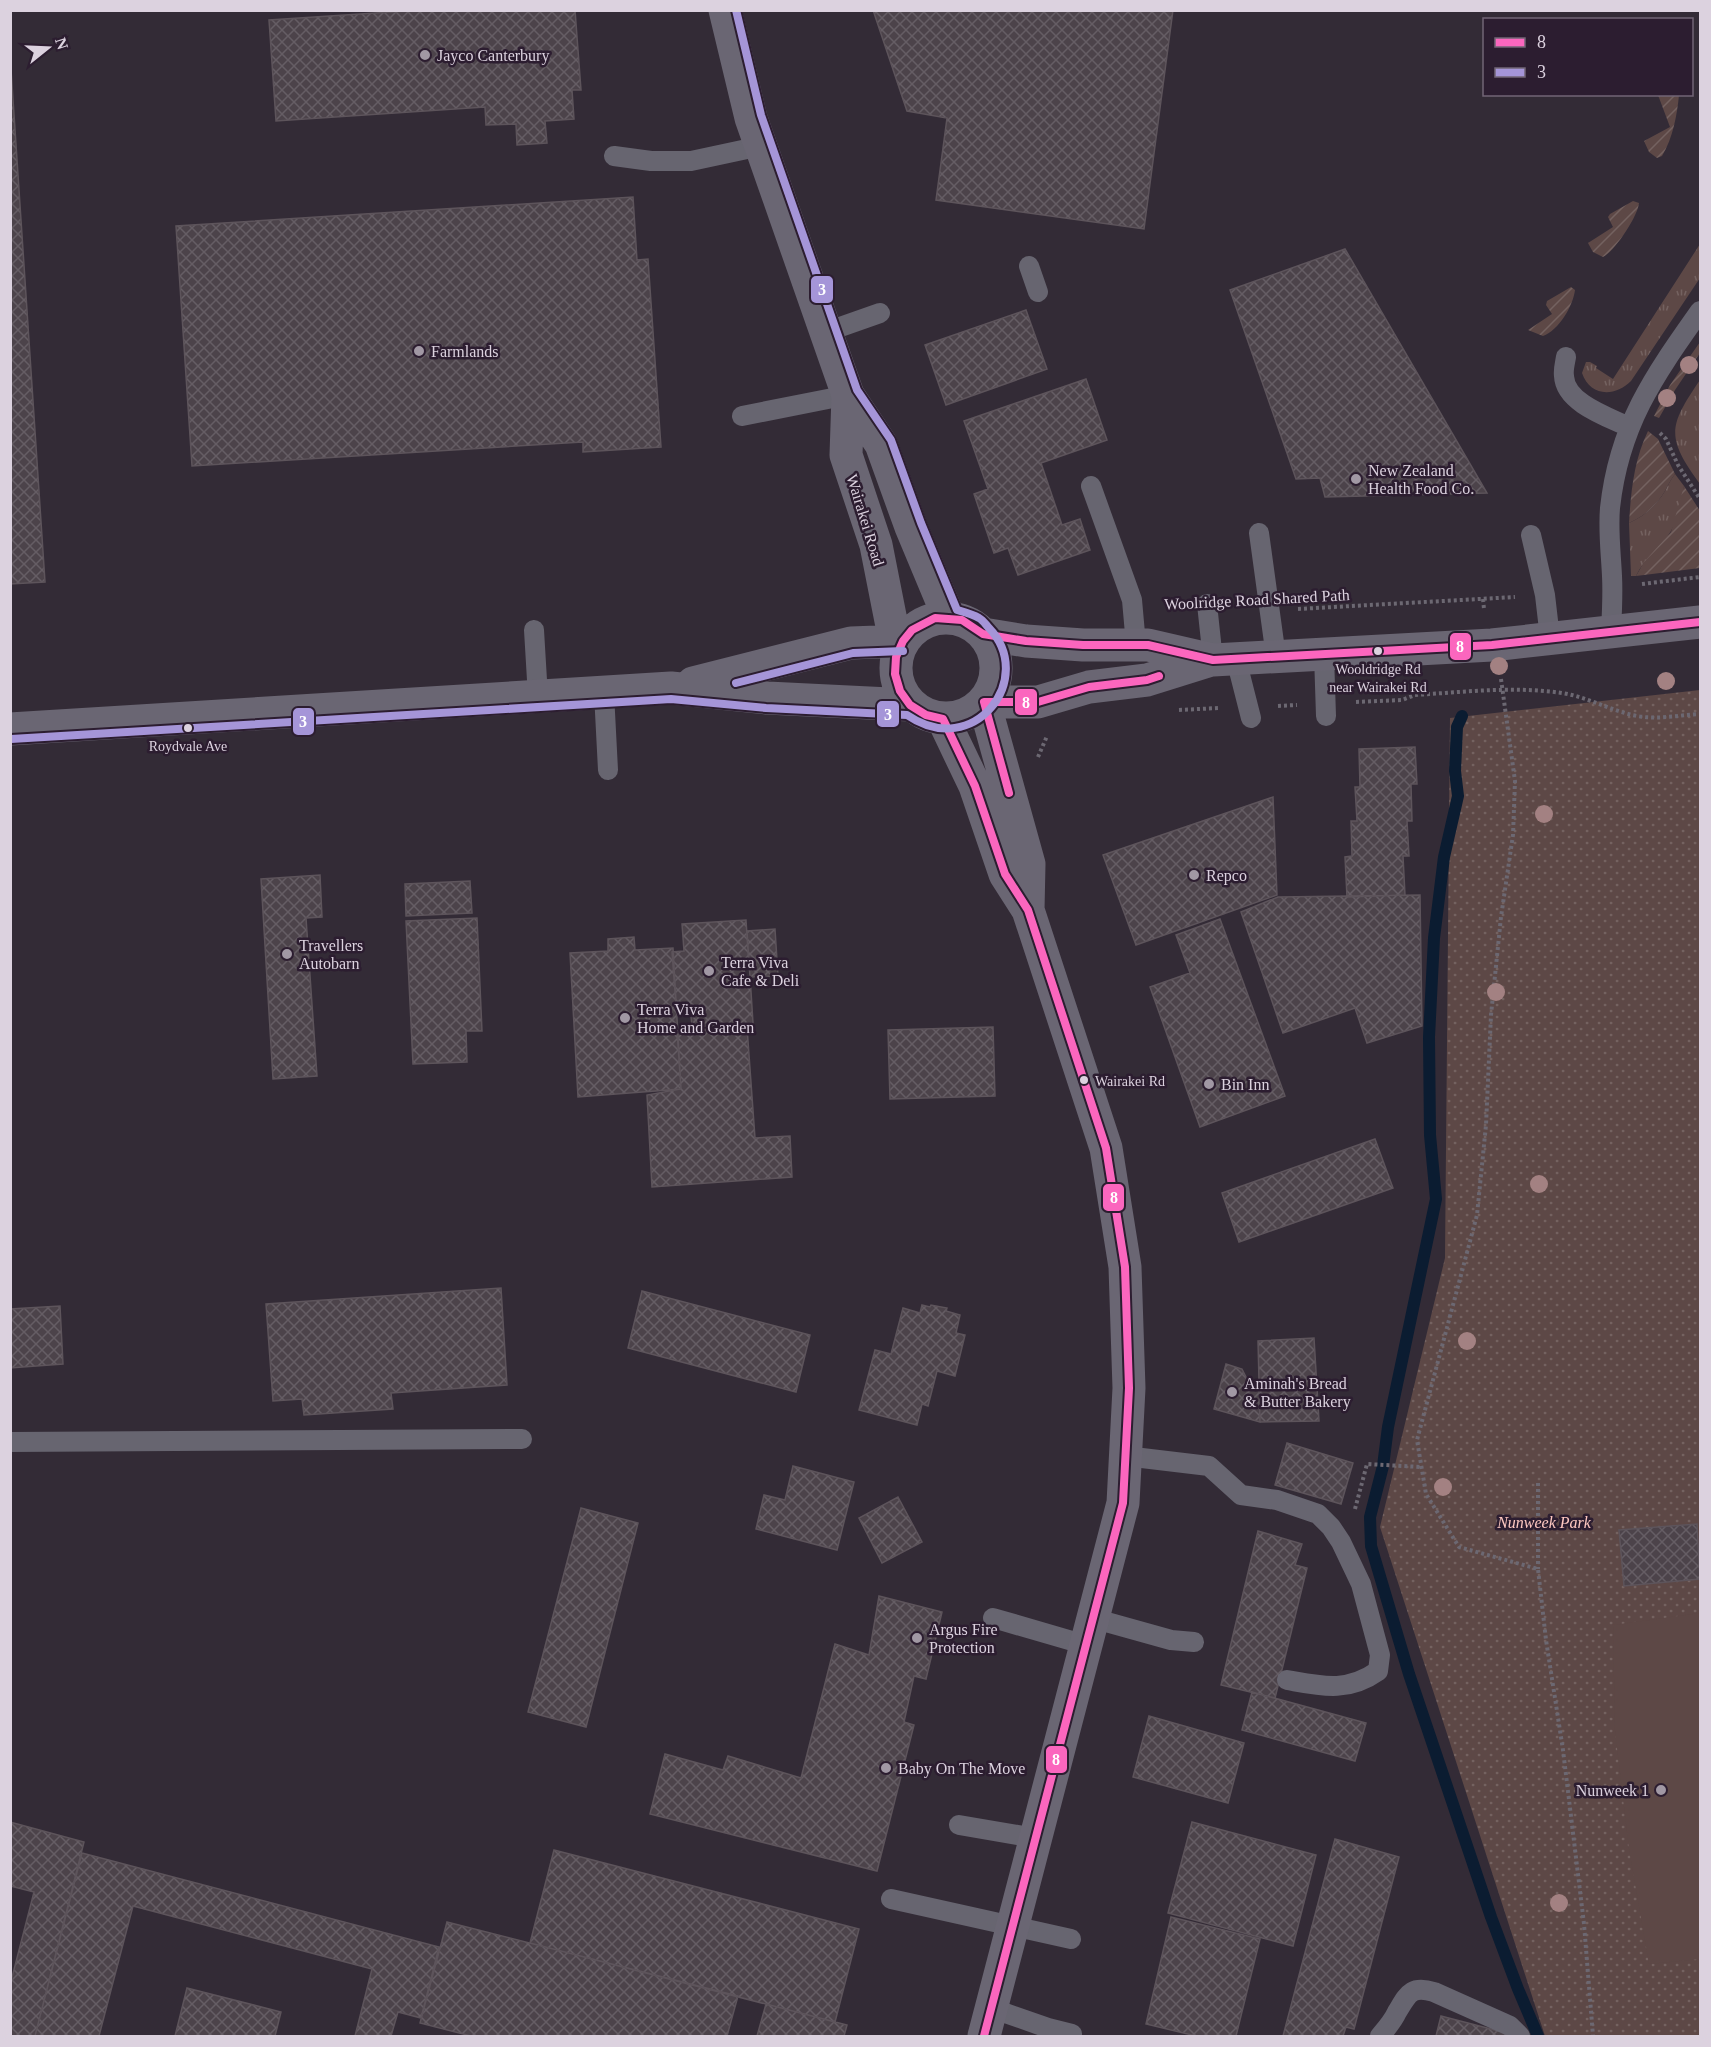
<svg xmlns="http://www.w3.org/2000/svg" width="1711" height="2047" font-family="'Times New Roman',serif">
  <defs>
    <pattern id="grass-tufts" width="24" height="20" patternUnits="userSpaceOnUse" patternTransform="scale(1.5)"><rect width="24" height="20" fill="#5d4846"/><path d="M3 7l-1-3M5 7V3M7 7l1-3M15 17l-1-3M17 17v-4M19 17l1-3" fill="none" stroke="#746260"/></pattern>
    <pattern id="park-dots" width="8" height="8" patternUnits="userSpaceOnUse" patternTransform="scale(1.5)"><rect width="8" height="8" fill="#5d4846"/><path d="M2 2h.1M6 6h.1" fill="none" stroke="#746260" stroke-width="1.8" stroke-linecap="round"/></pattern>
    <pattern id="garden-furrows" width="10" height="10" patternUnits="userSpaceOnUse" patternTransform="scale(1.5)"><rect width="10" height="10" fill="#5d4846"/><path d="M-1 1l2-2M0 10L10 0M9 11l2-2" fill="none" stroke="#746260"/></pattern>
    <pattern id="building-cross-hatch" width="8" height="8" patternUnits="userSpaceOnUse" patternTransform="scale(1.5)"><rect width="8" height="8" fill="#4c434a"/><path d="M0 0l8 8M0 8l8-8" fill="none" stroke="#655d64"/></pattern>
  </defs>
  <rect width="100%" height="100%" fill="#332b36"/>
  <path fill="url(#grass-tufts)" d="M1700,244v34l-69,103c-16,16 -41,16 -49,-8l4,-11h4l7,4 -1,2 17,11z
    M1700,380v104c-34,-47 -32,-57 0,-104z
    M1675,474l9,12c-2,13 -7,34 -13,45 -10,17 -27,27 -35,45h-5l-2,-53c16,-7 27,-17 36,-32 3,-6 6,-12 10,-17z"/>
  <path fill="url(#park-dots)" d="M1700,690v1346h-155l-165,-509 65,-269 5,-540z"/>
  <path fill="url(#garden-furrows)" d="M1658,95h21c-2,20 -6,43 -17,61l-5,2 -8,-6 -5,-11 26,-14z
    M1633,201l6,2c-1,13 -24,48 -36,54l-10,-5 -5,-9 25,-16 -5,-10 2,-3z
    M1571,287l4,3c-2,16 -16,40 -32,46l-15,-6 24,-16 -6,-9 1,-4z
    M1700,342v11l-25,37 -16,28 -5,-2 16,-31z
    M1648,431l10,8 17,35c-4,5 -7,11 -10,17 -9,15 -20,25 -36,32 2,-32 5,-63 19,-92z
    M1684,486l16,25v57l-64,8 8,-14 27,-30z"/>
  <path fill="#5d4846" d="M1700,1613v346l-51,5 -20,-115 -14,-118 -2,-106z"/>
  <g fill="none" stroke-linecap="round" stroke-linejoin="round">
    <path stroke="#0b1c31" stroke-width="12" d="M1462,716l-5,11 -2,44 3,25 -14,61 -10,81 -5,99 1,98 6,64 -48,228 -5,39 -13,51 1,29 38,128 82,243 27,72 20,47"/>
  </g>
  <path fill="url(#building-cross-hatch)" stroke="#5d545b" stroke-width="1.5" d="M421,10h154l6,80h-9l2,29 -29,2 2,22 -30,2 -1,-21 -30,1 -1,-18 -209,14 -7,-101z
    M873,10h300l-29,219 -208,-29 11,-82 -40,-7z
    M10,54l35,528 -35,2z
    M633,197l4,63 11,-1 13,188 -78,5v-10l-391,24 -16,-240z
    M1345,249l142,244 -162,4 -5,-19 -24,1 -66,-189z
    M1026,310l21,59 -101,36 -21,-60z
    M1086,379l21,61 -66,23 21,62 18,-6 10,31 -72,25 -10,-27 -14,5 -20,-59 14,-5 -24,-68z
    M1415,747l2,37h-6l1,37h-5l2,35h-6l2,39 -58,2 -2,-40 7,-1 -1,-35h6l-2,-34h5l-1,-38z
    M1273,797l4,98 -141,50 -33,-90z
    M320,875l2,42 -16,1 11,158 -44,3 -12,-200z
    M470,881l2,32 -66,3 -1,-32z
    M1420,895l2,131 -55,17 -12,-35 -72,25 -42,-121 37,-15z
    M477,918l5,113h-16l1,31 -54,2 -7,-143z
    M1220,919l65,177 -85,31 -50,-140 40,-14 -14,-38z
    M746,920l3,47h-5l1,10 5,-1 3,47 -61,4 -2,-22h-14l-4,-53 12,-1 -2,-27z
    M775,929l3,47 -28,1 -3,-46z
    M634,937l1,13 38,-2 8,141 -103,8 -8,-144 38,-2v-12z
    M747,1027l8,111 35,-2 2,41 -140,10 -5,-92 34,-6 -4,-58z
    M993,1027l2,69 -105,3 -2,-69z
    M1375,1139l18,49 -154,54 -17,-49z
    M501,1288l6,97 -116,8 2,16 -89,6 -2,-16 -29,2 -7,-97z
    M642,1291l168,44 -14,57 -168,-44z
    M922,1305l8,2 1,-2 16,3 -1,3 14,4 -4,18 9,2 -10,41 -18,-5 -9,35 -6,-2 -5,21 -58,-15 16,-60 16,4 12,-46 17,5z
    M60,1306l3,58 -53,4v-59z
    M1314,1338l5,83 -59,1 -2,-81z
    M1226,1364l16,5 8,16 9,1 1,36 -46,-13z
    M1287,1443l66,20 -12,41 -66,-19z
    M793,1466l61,16 -17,68 -81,-21 8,-34 21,5z
    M898,1497l24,45 -40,21 -23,-45z
    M581,1508l57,15 -52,204 -58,-15z
    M1697,1524l3,55 -76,7 -5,-56z
    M1258,1531l44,13 -7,21 12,3 -32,130 -54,-13z
    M879,1596l63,16 -16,67 -12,-3 -10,46 10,3 -37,146 -227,-57 15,-60 58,16 5,-14 73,22 34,-134 34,11z
    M1252,1692l114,31 -11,38 -113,-31z
    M1149,1716l95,27 -16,60 -95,-26z
    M10,1822l74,20 -49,194h-25v-51l24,-93 -24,-6z
    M1192,1822l124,33 -23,91 -125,-33z
    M1335,1839l64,18 -45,172 -8,-2 -3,9h-60z
    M554,1850l305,79 -24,93 -305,-79z
    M82,1853l357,94 -18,71 -23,-6 -7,24h-36l17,-67 -239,-63 -34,130h-64z
    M1171,1917l89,22 -24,97h-40l-50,-12z
    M447,1922l291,74 -11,40h-256l-51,-13z
    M187,1988l94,24 -6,24h-100z
    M766,2004l81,21 -3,11h-87z
    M1441,2016l77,20h-82z"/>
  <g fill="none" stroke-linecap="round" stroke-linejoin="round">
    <path stroke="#6c6872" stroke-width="4" stroke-dasharray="3 3" stroke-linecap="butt" d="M1660,433l6,6 12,26 22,34
      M1642,584l58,-7
      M1483,599l1,10
      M1298,609l217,-12
      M1501,679l14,102 -2,54 -12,82 -10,98 -5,110 -9,90 -60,225 9,54 33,53 79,22 8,71 17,110 21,174 9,112
      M1356,702l46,-2 13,-5c49,-3 99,-9 147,-2 26,4 49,18 75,23 21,4 42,-1 63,-2
      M1278,706l19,-1
      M1179,710l40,-2
      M1038,757l9,-21
      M1538,1483v86
      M1355,1509l12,-45 54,3"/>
    <path stroke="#676570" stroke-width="20" d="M614,156l37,5h40l70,-15
      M1029,266l9,26
      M826,332l54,-19
      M1566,357c-1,6 -3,13 -2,19 1,27 44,41 65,51
      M742,416l106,-21
      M1091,486l41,114 4,45
      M1259,533l17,124
      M1531,535l14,60 5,43
      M1207,604l6,56
      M534,630l4,67
      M1611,631c1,-18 2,-36 1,-55 -1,-22 -4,-45 -2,-68 9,-83 44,-132 90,-197
      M1324,655l2,61
      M1236,659l15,59
      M604,693l4,77
      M10,1442l512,-3
      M1125,1456l84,10 32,29 36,5 41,14 13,13 10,15 20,42 19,71 -2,16c-31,22 -57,15 -91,9
      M993,1618l93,27
      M1092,1618l79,22 23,2
      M959,1825l76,13
      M891,1899l180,40
      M991,2008l57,20 24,6
      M1380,2036c6,-7 13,-15 17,-24 11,-18 14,-27 37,-20l76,34 10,10"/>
    <path stroke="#6a6673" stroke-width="33" d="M725,10l26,108 97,277 33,49 30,83 38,91
      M848,395l-2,60 30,90 16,81 11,15
      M896 668a50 50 0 1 1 100 0a50 50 0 1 1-100 0Z
      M983,634l43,7 57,4h65l65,15 279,-15 208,-23
      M693,683l158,-40 52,-2
      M984,702h54l51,-15 58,-7 64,-20
      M984,702l45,162 -1,46
      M943,719l32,67 30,88 23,36 78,238 19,119 4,121 -6,115 -139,533
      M10,729l661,-41 96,10 143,7"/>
    <defs>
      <path id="bus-1" d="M1009,793l-25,-91h54l51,-15 58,-7 12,-4
        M984,2036l139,-533 6,-115 -4,-121 -19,-119 -78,-238 -23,-36 -30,-88 -32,-67 -17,-4 -16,-10 -10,-14 -5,-17 1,-17 7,-16 9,-11 23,-12 27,2 21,14 43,7 57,4h65l65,15 279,-15 208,-23"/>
      <path id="bus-2" d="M736,683l117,-30 50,-2
        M11,739l660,-40 95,9 141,7c67,46 130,-37 82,-87 -3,-3 -6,-8 -10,-10 -7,-4 -15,-6 -22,-8l-36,-87 -30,-83 -34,-50 -96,-275 -25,-105"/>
    </defs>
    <use href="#bus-1" stroke="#2c1d30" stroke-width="12"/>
    <use href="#bus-2" stroke="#2c1d30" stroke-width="12"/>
    <use href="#bus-1" stroke="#fb66be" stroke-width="8"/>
    <use href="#bus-2" stroke="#a595d8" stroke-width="8"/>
  </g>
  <g fill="#a38182">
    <circle cx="1689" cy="365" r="9"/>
    <circle cx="1667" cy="398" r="9"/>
    <circle cx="1499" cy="666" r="9"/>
    <circle cx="1666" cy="681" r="9"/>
    <circle cx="1544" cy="814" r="9"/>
    <circle cx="1496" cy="992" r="9"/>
    <circle cx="1539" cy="1184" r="9"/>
    <circle cx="1467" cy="1341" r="9"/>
    <circle cx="1443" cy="1487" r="9"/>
    <circle cx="1559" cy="1903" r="9"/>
  </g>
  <g fill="#a198a4" stroke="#2c1d30" stroke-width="2">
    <circle cx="425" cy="55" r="6"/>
    <circle cx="419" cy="351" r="6"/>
    <circle cx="1356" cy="479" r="6"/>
    <circle cx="1194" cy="875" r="6"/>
    <circle cx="287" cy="954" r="6"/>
    <circle cx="709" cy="971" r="6"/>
    <circle cx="625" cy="1018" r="6"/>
    <circle cx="1209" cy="1084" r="6"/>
    <circle cx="1232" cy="1392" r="6"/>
    <circle cx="917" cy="1638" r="6"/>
    <circle cx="886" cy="1768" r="6"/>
    <circle cx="1661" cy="1790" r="6"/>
  </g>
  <g fill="#dcd2df" stroke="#2c1d30" stroke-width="2">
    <circle cx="1378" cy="651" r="5"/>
    <circle cx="188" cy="728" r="5"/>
    <circle cx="1084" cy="1080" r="5"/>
  </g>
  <g text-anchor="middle" stroke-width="5" stroke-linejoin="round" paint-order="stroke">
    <g font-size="14" fill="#dcd2df" stroke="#2c1d30">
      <text x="1378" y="674">Wooldridge Rd<tspan x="1378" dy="18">near Wairakei Rd</tspan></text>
      <text x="188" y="751">Roydvale Ave</text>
      <text x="1095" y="1086" text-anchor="start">Wairakei Rd</text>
    </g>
    <g font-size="16" fill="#dcd2df" stroke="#2c1d30" text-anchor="start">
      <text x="437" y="61">Jayco Canterbury</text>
      <text x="431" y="357">Farmlands</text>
      <text x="1368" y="476">New Zealand<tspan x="1368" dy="18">Health Food Co.</tspan></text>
      <text x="1206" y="881">Repco</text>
      <text x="299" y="951">Travellers<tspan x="299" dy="18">Autobarn</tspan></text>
      <text x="721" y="968">Terra Viva<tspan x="721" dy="18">Cafe &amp; Deli</tspan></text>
      <text x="637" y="1015">Terra Viva<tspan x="637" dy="18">Home and Garden</tspan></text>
      <text x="1221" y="1090">Bin Inn</text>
      <text x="1244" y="1389">Aminah's Bread<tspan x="1244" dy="18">&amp; Butter Bakery</tspan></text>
      <text x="929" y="1635">Argus Fire<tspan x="929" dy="18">Protection</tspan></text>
      <text x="898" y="1774">Baby On The Move</text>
      <text x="1649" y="1796" text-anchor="end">Nunweek 1</text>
    </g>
    <g font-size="16" fill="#dcd2df" stroke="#2c1d30">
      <text transform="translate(866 520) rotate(73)" y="6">Wairakei Road</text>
      <text transform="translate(1257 599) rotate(-3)" y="6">Woolridge Road Shared Path</text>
    </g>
    <g font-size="16" font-style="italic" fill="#fec8c1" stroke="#2c1d30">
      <text x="1544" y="1528">Nunweek Park</text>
    </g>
  </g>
  <g stroke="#2c1d30" stroke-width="2">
    <rect x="810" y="275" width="24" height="29" rx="6" fill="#a595d8"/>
    <rect x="1449" y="632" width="23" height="29" rx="6" fill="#fb66be"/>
    <rect x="1014" y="688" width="24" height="28" rx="6" fill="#fb66be"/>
    <rect x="876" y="700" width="24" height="28" rx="6" fill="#a595d8"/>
    <rect x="292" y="707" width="23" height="29" rx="6" fill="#a595d8"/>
    <rect x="1102" y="1183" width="23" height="29" rx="6" fill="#fb66be"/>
    <rect x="1045" y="1745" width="23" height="29" rx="6" fill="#fb66be"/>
  </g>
  <g font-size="16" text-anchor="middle" font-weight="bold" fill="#fff">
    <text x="822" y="295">3</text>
    <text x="1460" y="652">8</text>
    <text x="1026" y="708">8</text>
    <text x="888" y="720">3</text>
    <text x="303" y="727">3</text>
    <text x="1114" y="1203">8</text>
    <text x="1056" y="1765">8</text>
  </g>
  <rect width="1711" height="2047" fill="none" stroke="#dcd2df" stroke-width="24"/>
  <rect x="1483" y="18" width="210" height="78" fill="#2c1d30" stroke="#726576" stroke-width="1.5"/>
  <rect x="1495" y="38" width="30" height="9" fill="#fb66be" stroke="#726576" stroke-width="1.5"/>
  <text x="1537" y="48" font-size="18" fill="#dcd2df">8</text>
  <rect x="1495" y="68" width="30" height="9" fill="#a595d8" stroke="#726576" stroke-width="1.5"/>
  <text x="1537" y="78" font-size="18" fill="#dcd2df">3</text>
  <g transform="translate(48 48) rotate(72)" stroke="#2c1d30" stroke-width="4.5" paint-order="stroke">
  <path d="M0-4.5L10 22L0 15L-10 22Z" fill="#dcd2df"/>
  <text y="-9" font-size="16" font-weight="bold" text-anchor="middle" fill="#dcd2df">N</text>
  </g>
</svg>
